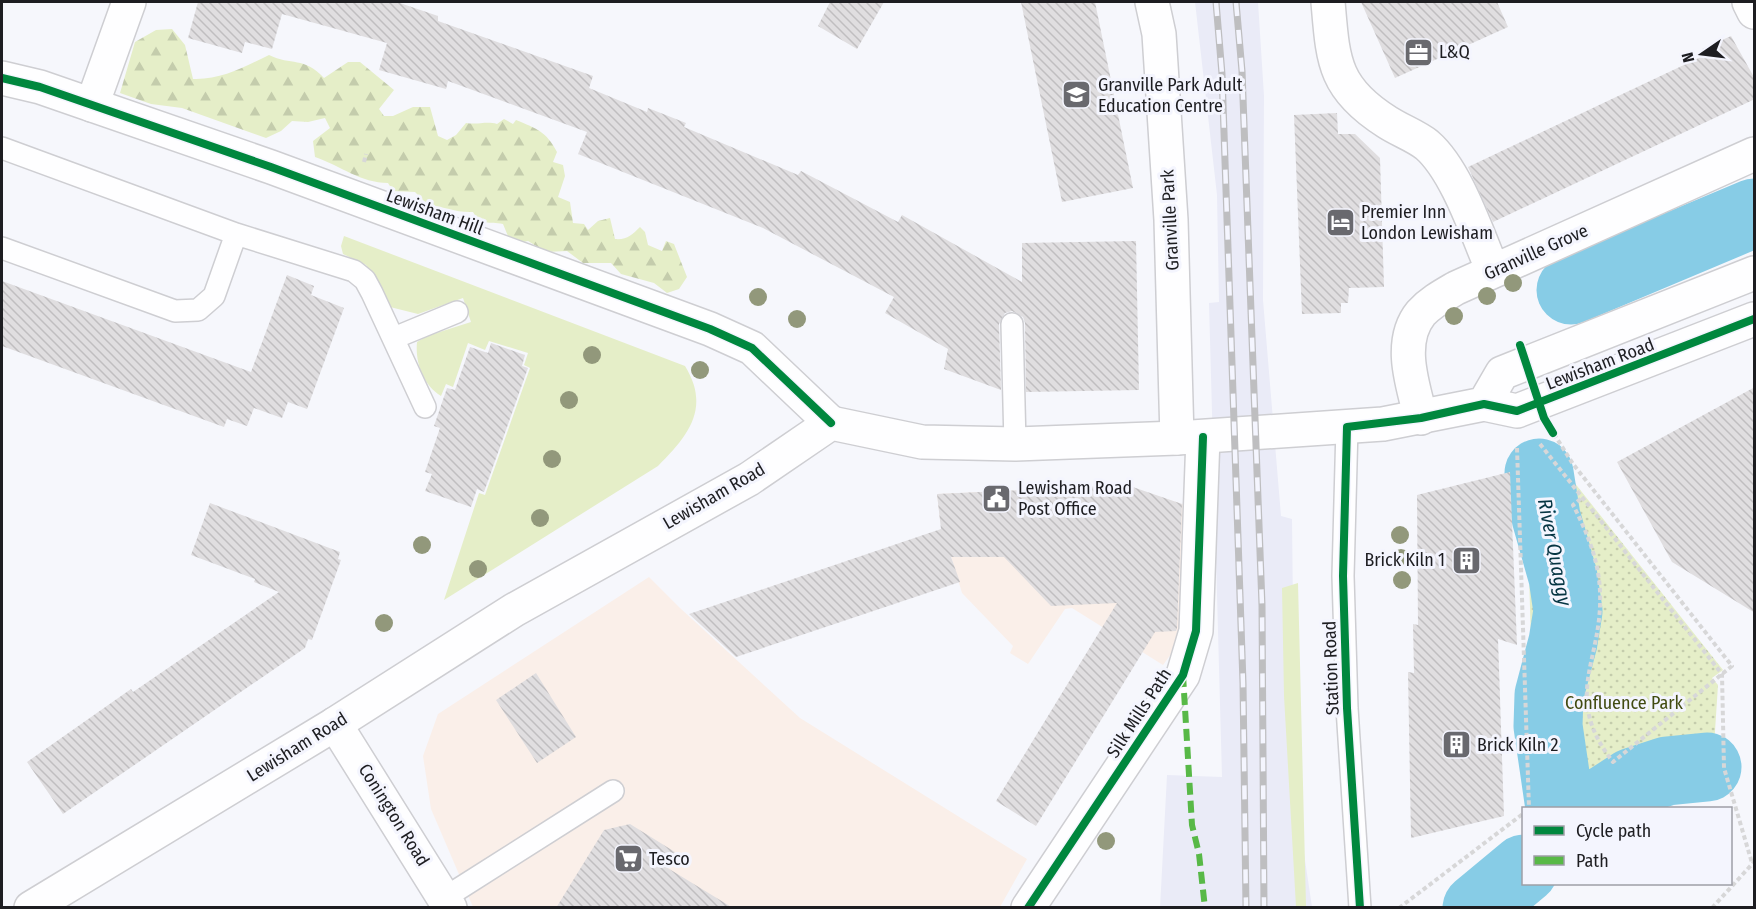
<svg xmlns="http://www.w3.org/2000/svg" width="1756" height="909" font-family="'Fira Sans Condensed',sans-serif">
  <defs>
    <pattern id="forest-firs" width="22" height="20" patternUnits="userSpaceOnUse" patternTransform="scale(1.5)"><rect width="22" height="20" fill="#e5eec8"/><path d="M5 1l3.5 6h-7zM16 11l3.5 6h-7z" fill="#c4ccac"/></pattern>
    <pattern id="park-dots" width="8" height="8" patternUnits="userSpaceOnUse" patternTransform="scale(1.5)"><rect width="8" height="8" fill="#e5eec8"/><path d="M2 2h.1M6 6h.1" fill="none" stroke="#c4ccac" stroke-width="1.8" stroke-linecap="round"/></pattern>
    <pattern id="building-back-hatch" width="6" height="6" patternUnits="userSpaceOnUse" patternTransform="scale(1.5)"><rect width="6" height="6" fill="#e0dee0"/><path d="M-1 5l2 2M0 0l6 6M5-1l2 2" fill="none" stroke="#c0bec0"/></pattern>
  </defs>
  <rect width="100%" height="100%" fill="#f6f7fc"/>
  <path fill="#faefe9" d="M1127,486l58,19 3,126 -25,34 -91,-57 -7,1 -37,55 -18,-11 3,-7 -51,-53 -22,-74 -3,-25z
    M649,577l31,31 120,110 227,141 -27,48h-527l-42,-98 -8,-53 15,-42z"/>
  <path fill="#eaebf7" d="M1195,2h63l6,94 -1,204 18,216 11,3 3,274 17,114 -152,1 7,-133 55,2 -13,-474 10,-1 -2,-107z"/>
  <path fill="#e5eec8" d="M344,236l341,130c26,42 3,70 -27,100l-214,134 35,-107 6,2 45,-127 -6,-3 4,-12 -39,-12 -4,9 -17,-7 -15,44 -7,-3 -5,12c-18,-11 -26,-33 -24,-54l10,-6 44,-14 -8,-24 -45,16 -28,-7 -24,-42 -23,-11 -2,-8z
    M1298,583l8,322v3l-10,-1 -12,-211 -2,-108z"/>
  <path fill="url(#forest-firs)" d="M172,29l13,16 8,34c28,1 51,-12 76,-24 22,11 35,1 55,23l24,-16h12l34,28 -15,19 5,7h9l20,-9h17l8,29 9,4 9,-5 10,-12c12,2 20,-2 31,1l7,-5 9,5 3,-4c21,9 30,11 41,32l-4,10 10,3 2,11 -7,21 12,5 3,21 11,1 4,6 10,-9 12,-3 5,21c12,1 17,-4 25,-12l5,5 3,13 14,6 4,-10 8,3 13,33 -8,12 -12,4 -13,-10 -33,-9 -10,-11h-28l-16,-12 -21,1 -18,-11 -13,3 -5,-3 -7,-17c-14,-3 -22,3 -30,-12 -17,1 -28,-6 -44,-6l-14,-14 -22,-1 -5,-8c-27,0 -47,-17 -73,-26l-2,-16 17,-13 -5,-10 -17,4 -16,-1 -11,10 -15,7 -84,-30 -31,-4 -31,-11 15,-51 21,-12z"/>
  <path fill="url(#park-dots)" d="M1566,472l157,198 -11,8 6,7 -5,77 -61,46h-116l-10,-334z"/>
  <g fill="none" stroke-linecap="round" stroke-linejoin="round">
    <path stroke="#87cce6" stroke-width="69" d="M1571,290l183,-77
      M1539,473l7,44 17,60 5,34 -5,31 -14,53 -1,31 12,82
      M1593,808l40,-26 34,-11 40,-4
      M1477,908l47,-39"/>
  </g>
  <path fill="url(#building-back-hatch)" d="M198,2h199l41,14v5l155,55 -4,12 58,24 1,-4 38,15 -2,4 114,48 3,-4 97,51 4,-7 120,67v-39l114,-2 3,149 -113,2 -1,-69 -2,-6 -11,-6 -7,2 -6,11 2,66 -57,-21 4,-20 -63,-36 9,-16 -131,-69 -185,-74 9,-22 -139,-51 -2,8 -67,-19 8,-27 -105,-29 -10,35 -27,-7 -3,11 -54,-15z
    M830,2h54l-27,47 -39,-23z
    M1021,2h74l38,186 -71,14z
    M1361,2h136l11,25 -113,51z
    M1731,36l24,43v20l-262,123 -25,-55 237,-112 -3,-6z
    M1337,113l1,21h17l25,24 4,129 -35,1 -1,15h-7v10l-39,1 -8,-199z
    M287,275l27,11 -3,9 33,13 -37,101 -19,-7 -6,16 -28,-10 -7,18 -20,-7 -3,8 -222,-81v-65l249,91z
    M491,343l34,12 -3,11 6,2 -44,124 -7,-3 -6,18 -46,-16 7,-17 -7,-2 15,-44 -6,-2 13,-38 8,2 15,-43 18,6z
    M1755,387v226l-83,-51 -55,-100z
    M1510,472l7,173 -19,-6 6,177 -93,22 -3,-166 6,1 -1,-49 5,1 -1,-130z
    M1127,485l55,19 -5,124 -1,3 -21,1 -119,194 -40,-25 121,-198 -66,3 -47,-49h-53l9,25 -224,75 -47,-43 252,-85 -4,-35z
    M210,503l130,49 -2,7 3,1 -29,80 -4,-1 -3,9 -242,166 -36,-52 104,-73 2,3 146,-100 -25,-10 1,-3 -64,-24z
    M536,673l40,64 -39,26 -41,-63z
    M630,824l45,28 -9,15 67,41h-177l48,-78z"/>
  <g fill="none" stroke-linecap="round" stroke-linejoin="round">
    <defs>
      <path id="service" d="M2,148l234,86
        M2,248l173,63 23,-1 16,-14 22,-62 118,37 11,9 7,13 53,114
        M1012,324l3,120
        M394,338l63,-26
        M1347,427l-4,149 4,132 13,200
        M446,897l167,-106"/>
      <path id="minor" d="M1152,2l7,32 12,186 6,218
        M1328,2c5,58 5,86 59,120 12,8 29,14 40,23 30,26 50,89 66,126
        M1749,2l5,10
        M92,105l37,-103
        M1421,418c-8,-32 -24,-76 0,-105 10,-11 23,-18 35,-25l298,-134
        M335,724l115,184
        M1028,908l155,-233 13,-44 7,-194"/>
      <path id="tertiary" d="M2,78l38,9 231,80 439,162 42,19 79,75"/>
      <path id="primary" d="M1484,404l18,-31 252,-100
        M31,908l304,-184 179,-114 235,-131 82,-56 91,19 93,2 162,-6 206,-14 101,-20 33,7 237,-92"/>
    </defs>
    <use href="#service" stroke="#ceced2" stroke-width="24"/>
    <use href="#minor" stroke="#ceced2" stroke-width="36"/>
    <use href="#tertiary" stroke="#ceced2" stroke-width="36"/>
    <use href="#primary" stroke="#ceced2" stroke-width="36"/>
    <path stroke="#d7d7d8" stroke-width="4" stroke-dasharray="4.5 3" stroke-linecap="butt" d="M364,162l2,-8
      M1554,434l19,30 159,202 -119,96c-52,-67 -10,-100 -13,-170 -1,-31 -13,-60 -27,-87l10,-8
      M1540,444l182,230 2,94 28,95
      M1517,448l12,360
      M1399,908l125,-95
      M1712,908l42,-46"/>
    <use href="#service" stroke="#fefeff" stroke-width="21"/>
    <use href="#minor" stroke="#fefeff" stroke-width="33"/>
    <use href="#tertiary" stroke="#fefeff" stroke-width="33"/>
    <use href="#primary" stroke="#fefeff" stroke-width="33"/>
    <defs>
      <path id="rail" d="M1216,2l6,72 21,609 3,225
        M1236,2l6,69 20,534 2,303"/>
    </defs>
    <use href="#rail" stroke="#bebec0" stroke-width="7"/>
    <use href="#rail" stroke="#f4f5fe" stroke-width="4.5" stroke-dasharray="14" stroke-linecap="butt"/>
    <path stroke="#58b947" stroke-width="6" stroke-dasharray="12 6" stroke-linecap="butt" d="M1183,675l9,150 7,29 6,54"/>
    <defs>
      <path id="cycleway" d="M2,78l38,9 231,80 439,162 42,19 79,75
        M1520,345l24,73 9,15
        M1028,908l155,-233 13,-44 7,-194
        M1360,908l-13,-200 -4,-132 4,-149 74,-9 63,-14 33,7 237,-92"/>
    </defs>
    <use href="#cycleway" stroke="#f4f5fe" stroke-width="11"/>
    <use href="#cycleway" stroke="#00873e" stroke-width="8"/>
  </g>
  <g fill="#92987b">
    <circle cx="1513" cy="283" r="9"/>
    <circle cx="1487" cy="296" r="9"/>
    <circle cx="758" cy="297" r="9"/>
    <circle cx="1454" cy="316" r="9"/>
    <circle cx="797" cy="319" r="9"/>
    <circle cx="592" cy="355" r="9"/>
    <circle cx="700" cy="370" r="9"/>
    <circle cx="569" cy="400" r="9"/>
    <circle cx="552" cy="459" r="9"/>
    <circle cx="540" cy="518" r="9"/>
    <circle cx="1400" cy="535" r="9"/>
    <circle cx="422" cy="545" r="9"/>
    <circle cx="1401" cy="558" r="9"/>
    <circle cx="478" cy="569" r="9"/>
    <circle cx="1402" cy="580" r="9"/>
    <circle cx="384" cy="623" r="9"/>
    <circle cx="1106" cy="841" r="9"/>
  </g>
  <defs>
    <symbol id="office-square" viewBox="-11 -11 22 22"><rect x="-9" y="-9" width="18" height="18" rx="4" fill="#69696e" stroke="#f4f5fe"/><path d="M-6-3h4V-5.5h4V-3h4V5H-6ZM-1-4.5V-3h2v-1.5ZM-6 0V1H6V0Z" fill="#fff"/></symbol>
    <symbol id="university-square" viewBox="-11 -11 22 22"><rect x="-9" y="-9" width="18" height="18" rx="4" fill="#69696e" stroke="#f4f5fe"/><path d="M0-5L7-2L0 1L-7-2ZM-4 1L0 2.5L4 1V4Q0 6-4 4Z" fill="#fff"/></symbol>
    <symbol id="hotel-square" viewBox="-11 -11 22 22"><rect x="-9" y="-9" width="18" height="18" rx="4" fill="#69696e" stroke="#f4f5fe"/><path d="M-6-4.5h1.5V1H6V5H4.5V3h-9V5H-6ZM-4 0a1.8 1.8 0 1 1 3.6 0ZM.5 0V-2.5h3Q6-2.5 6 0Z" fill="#fff"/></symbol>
    <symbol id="civic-square" viewBox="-11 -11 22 22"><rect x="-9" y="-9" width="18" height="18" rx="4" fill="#69696e" stroke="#f4f5fe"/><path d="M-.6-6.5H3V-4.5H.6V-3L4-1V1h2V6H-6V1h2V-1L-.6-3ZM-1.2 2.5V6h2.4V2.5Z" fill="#fff"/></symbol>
    <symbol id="building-square" viewBox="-11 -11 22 22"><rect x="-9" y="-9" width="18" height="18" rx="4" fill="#69696e" stroke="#f4f5fe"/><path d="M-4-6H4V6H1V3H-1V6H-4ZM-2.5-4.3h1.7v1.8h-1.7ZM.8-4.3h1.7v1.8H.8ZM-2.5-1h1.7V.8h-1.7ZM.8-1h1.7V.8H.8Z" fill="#fff"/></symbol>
    <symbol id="supermarket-square" viewBox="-11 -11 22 22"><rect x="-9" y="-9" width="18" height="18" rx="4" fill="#69696e" stroke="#f4f5fe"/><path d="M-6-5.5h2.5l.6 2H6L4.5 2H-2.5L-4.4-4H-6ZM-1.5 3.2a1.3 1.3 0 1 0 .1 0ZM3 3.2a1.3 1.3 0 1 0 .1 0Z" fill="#fff"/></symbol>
  </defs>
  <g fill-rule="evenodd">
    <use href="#office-square" x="1402" y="36" width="33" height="33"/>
    <use href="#university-square" x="1060" y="78" width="33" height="33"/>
    <use href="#hotel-square" x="1324" y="206" width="33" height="33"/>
    <use href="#civic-square" x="980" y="482" width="33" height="33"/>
    <use href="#building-square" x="1450" y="544" width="33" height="33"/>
    <use href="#building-square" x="1440" y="728" width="33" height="33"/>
    <use href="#supermarket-square" x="612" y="842" width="33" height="33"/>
  </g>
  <g text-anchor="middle" stroke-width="6" stroke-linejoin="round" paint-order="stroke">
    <g font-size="18" fill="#1d1d21" stroke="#f4f5fe" text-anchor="start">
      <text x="1439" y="58">L&amp;Q</text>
      <text x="1098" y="91">Granville Park Adult<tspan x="1098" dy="21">Education Centre</tspan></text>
      <text x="1361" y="218">Premier Inn<tspan x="1361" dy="21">London Lewisham</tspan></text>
      <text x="1018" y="494">Lewisham Road<tspan x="1018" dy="21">Post Office</tspan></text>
      <text x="1445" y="566" text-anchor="end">Brick Kiln 1</text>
      <text x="1477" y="751">Brick Kiln 2</text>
      <text x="649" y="865">Tesco</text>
    </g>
    <g font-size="18" fill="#1d1d21" stroke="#f4f5fe">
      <text transform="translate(435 212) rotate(20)" y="6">Lewisham Hill</text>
      <text transform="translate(1170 220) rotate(-93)" y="6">Granville Park</text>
      <text transform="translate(1536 252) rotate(-24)" y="6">Granville Grove</text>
      <text transform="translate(1600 364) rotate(-21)" y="6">Lewisham Road</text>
      <text transform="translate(714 496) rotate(-30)" y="6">Lewisham Road</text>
      <text transform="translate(1331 668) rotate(-92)" y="6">Station Road</text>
      <text transform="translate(1139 713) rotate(-57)" y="6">Silk Mills Path</text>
      <text transform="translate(297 747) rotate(-32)" y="6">Lewisham Road</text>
      <text transform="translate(394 815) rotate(58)" y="6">Conington Road</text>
    </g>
    <g font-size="18" fill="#414b11" stroke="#f4f5fe">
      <text x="1624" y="709">Confluence Park</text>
    </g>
    <g font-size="20" font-style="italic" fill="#063543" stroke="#f4f5fe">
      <text transform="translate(1555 552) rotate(79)" y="7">River Quaggy</text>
    </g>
  </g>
  <rect width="1756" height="909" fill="none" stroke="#1d1d21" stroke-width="6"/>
  <rect x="1522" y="807" width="210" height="78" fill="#f4f5fe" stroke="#9e9fa6" stroke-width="1.5"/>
  <rect x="1534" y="826" width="30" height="9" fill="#00873e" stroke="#9e9fa6" stroke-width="1.5"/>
  <text x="1576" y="837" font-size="18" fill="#1d1d21">Cycle path</text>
  <rect x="1534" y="856" width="30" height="9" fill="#58b947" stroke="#9e9fa6" stroke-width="1.5"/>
  <text x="1576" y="867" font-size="18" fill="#1d1d21">Path</text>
  <g transform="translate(1702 54) rotate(256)" stroke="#f4f5fe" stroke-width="4.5" paint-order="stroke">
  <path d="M0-4.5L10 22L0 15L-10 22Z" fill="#1d1d21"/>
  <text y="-9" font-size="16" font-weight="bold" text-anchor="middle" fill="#1d1d21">N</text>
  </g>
</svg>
